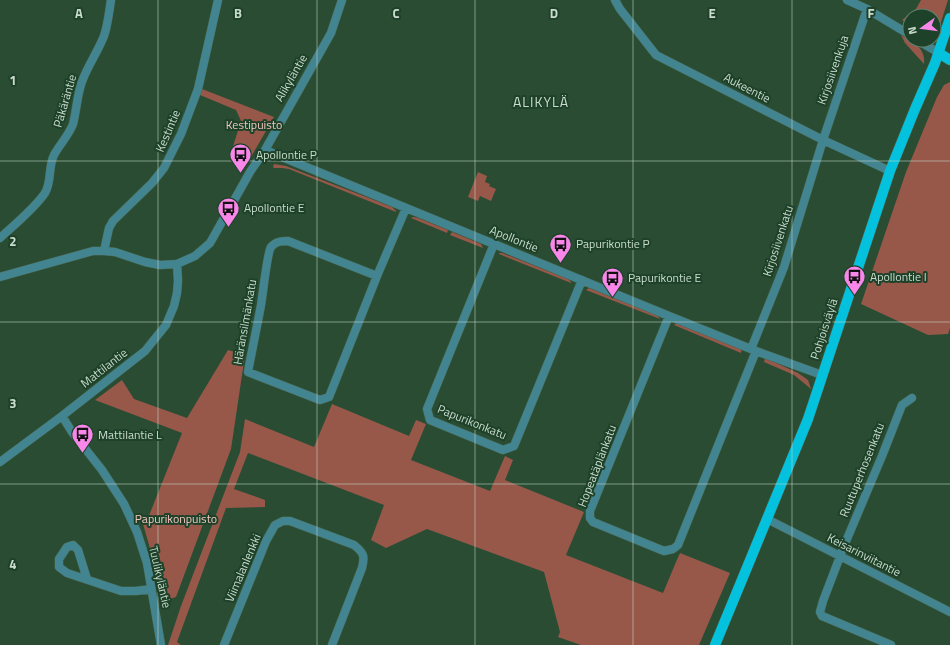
<svg xmlns="http://www.w3.org/2000/svg" width="950" height="645" font-family="'Titillium Web',sans-serif">
  <rect width="100%" height="100%" fill="#294c33"/>
  <path fill="#97584a" d="M921,0h27l-7,22 -7,7v-13h-24v9l-8,-5 14,-11z
    M901,35c12,7 25,13 23,29l-19,-21z
    M950,82v246l-2,6 -20,1 -67,-31 45,-132 31,-75 7,-12z
    M202,89l72,28 -30,52 -14,-13 11,-35 -5,-11 -36,-15z
    M274,164l12,2 106,41 4,4v1l-107,-43 -7,-1h-8l-1,-1z
    M478,172l9,4 -2,6 5,2 -1,2 7,3 -5,12 -11,-5 -2,5 -10,-4z
    M413,217l5,1 30,12 -1,3 -36,-15z
    M452,232l29,12 2,4 -33,-13z
    M499,253h3l66,26 3,3v1l-72,-29z
    M589,288l68,27 3,4 -74,-29z
    M675,324h3l64,25 -1,4 -67,-28z
    M228,350l17,5 -14,94 -55,148 -12,4 -2,-2 -11,-47 -8,-28 3,-1 36,-90 -87,-33 27,-20 12,19 53,19z
    M765,358l33,15 10,7 3,9 -17,-14 -30,-13z
    M332,404l77,32 7,-16 10,4 -15,36 79,31 15,-35 8,4 -8,20 79,32 -18,43 97,38 13,-31 4,-9 50,20 -31,72h-118l-23,-8 2,-5 -16,-60 -117,-43 -41,19 -15,-8 13,-35 -136,-52 -14,36 31,11v7l-39,1 -49,134 4,3h-13l13,-39 59,-154 5,-33 69,28z"/>
  <g fill="none" stroke-linecap="round" stroke-linejoin="round">
    <defs>
      <path id="minor" d="M615,0l5,9 36,46 167,85 67,31
        M847,0l20,9 43,26
        M917,40l22,13
        M265,150l404,166 87,35 66,24
        M0,238c14,-13 34,-29 45,-45 7,-12 3,-26 9,-38 6,-11 15,-20 19,-31 4,-15 4,-31 10,-45 6,-15 15,-28 21,-43 4,-12 5,-24 7,-36
        M494,244l-67,165 3,11 73,30 11,-4 68,-166
        M104,251l5,-23 4,-7 39,-38 12,-15 17,-34 17,-45 20,-89
        M377,276l-89,-35c-6,0 -12,0 -17,6 -4,6 -8,47 -10,58 -4,22 -9,45 -13,67l72,28 9,-3 48,-121 29,-68
        M0,277l93,-26h11l11,1 30,10 15,3 17,-1 18,-8 15,-13 40,-71 15,-22 66,-117 11,-33
        M669,316l-79,195v7l3,4 71,29 9,-2 5,-4 78,-194
        M751,349l33,-82 39,-127 44,-131
        M62,416l10,16 30,38 22,34 13,28 10,31 14,82
        M0,462l62,-46 83,-65 21,-26 8,-19 3,-13 1,-12 -1,-17
        M767,519l183,93
        M87,579l-9,-29 -5,-5 -6,2 -8,12v8l8,6 54,18h15l15,-2
        M224,645l42,-104 9,-16 8,-4h7l64,24c10,8 11,11 8,23l-30,77
        M891,645l-69,-29 -2,-4 3,-11 21,-55 38,-90 20,-51 10,-7"/>
      <path id="major" d="M939,53l11,7
        M715,645l38,-92 55,-134 82,-248 25,-62 20,-46 15,-45"/>
    </defs>
    <use href="#minor" stroke="#496952" stroke-width="9"/>
    <use href="#major" stroke="#496952" stroke-width="11"/>
    <use href="#minor" stroke="#438491" stroke-width="8"/>
    <use href="#major" stroke="#04c2dd" stroke-width="10"/>
  </g>
  <path fill="none" stroke="#c9dccd" stroke-width="1" stroke-opacity="0.55" d="M158,0v645M317,0v645M475,0v645M633,0v645M792,0v645M0,161h950M0,322h950M0,484h950"/>
  <defs>
    <symbol id="bus-pin" viewBox="-11 -11 22 30"><path d="M0 17L-7.5 6A9.5 9.5 0 1 1 7.5 6Z" fill="#f987e9" stroke="#1e4129"/><path d="M-5-6H5V4H4V6H2V4H-2V6H-4V4H-5ZM-3.5-4V0h7V-4ZM-3.5 1.2v1.5H-2V1.2ZM2 1.2v1.5H3.5V1.2Z" fill="#111"/></symbol>
  </defs>
  <g fill-rule="evenodd">
    <use href="#bus-pin" x="228" y="142" width="25" height="34"/>
    <use href="#bus-pin" x="216" y="196" width="25" height="34"/>
    <use href="#bus-pin" x="548" y="232" width="25" height="34"/>
    <use href="#bus-pin" x="842" y="264" width="25" height="34"/>
    <use href="#bus-pin" x="600" y="266" width="25" height="34"/>
    <use href="#bus-pin" x="70" y="422" width="25" height="34"/>
  </g>
  <g text-anchor="middle" stroke-width="4" stroke-linejoin="round" paint-order="stroke">
    <g font-size="12" fill="#c9dccd" stroke="#1e4129">
      <text transform="translate(833 70) rotate(-71)" y="4">Kirjosiivenkuja</text>
      <text transform="translate(291 78) rotate(-60)" y="4">Alikyläntie</text>
      <text transform="translate(747 88) rotate(27)" y="4">Aukeentie</text>
      <text transform="translate(65 101) rotate(-74)" y="4">Päkäräntie</text>
      <text transform="translate(168 131) rotate(-67)" y="4">Kestintie</text>
      <text transform="translate(514 239) rotate(22)" y="4">Apollontie</text>
      <text transform="translate(778 241) rotate(-72)" y="4">Kirjosiivenkatu</text>
      <text transform="translate(245 322) rotate(-80)" y="4">Häränsilmänkatu</text>
      <text transform="translate(824 329) rotate(-72)" y="4">Pohjoisväylä</text>
      <text transform="translate(104 368) rotate(-38)" y="4">Mattilantie</text>
      <text transform="translate(472 422) rotate(22)" y="4">Papurikonkatu</text>
      <text transform="translate(597 466) rotate(-69)" y="4">Hopeatäplänkatu</text>
      <text transform="translate(862 470) rotate(-68)" y="4">Ruutuperhosenkatu</text>
      <text transform="translate(864 555) rotate(27)" y="4">Keisarinviitantie</text>
      <text transform="translate(243 568) rotate(-67)" y="4">Viimalanlenkki</text>
      <text transform="translate(160 577) rotate(77)" y="4">Tuulikyläntie</text>
    </g>
    <g font-size="12" fill="#f2c8bf" stroke="#1e4129">
      <text x="254" y="129">Kestipuisto</text>
      <text x="176" y="523">Papurikonpuisto</text>
    </g>
    <g font-size="12" fill="#c9dccd" stroke="#1e4129" text-anchor="start">
      <text x="256" y="159">Apollontie P</text>
      <text x="244" y="212">Apollontie E</text>
      <text x="576" y="248">Papurikontie P</text>
      <text x="870" y="281">Apollontie I</text>
      <text x="628" y="282">Papurikontie E</text>
      <text x="98" y="439">Mattilantie L</text>
    </g>
    <g font-size="14" letter-spacing="1" fill="#c9dccd" stroke="#1e4129">
      <text x="541" y="107">ALIKYLÄ</text>
    </g>
  </g>
  <g font-size="13" text-anchor="middle" font-weight="bold" fill="#c9dccd" stroke="#1e4129" stroke-width="4" stroke-linejoin="round" paint-order="stroke">
    <text x="79" y="18">A</text>
    <text x="238" y="18">B</text>
    <text x="396" y="18">C</text>
    <text x="554" y="18">D</text>
    <text x="712" y="18">E</text>
    <text x="871" y="18">F</text>
    <text x="13" y="85">1</text>
    <text x="13" y="246">2</text>
    <text x="13" y="408">3</text>
    <text x="13" y="569">4</text>
  </g>
  <g transform="translate(922 28) rotate(256)"><circle r="19" fill="#1e4129" stroke="#627f6b"/>
  <path d="M0-3L7 15L0 10L-7 15Z" fill="#f987e9"/>
  <text y="-6" font-size="11" font-weight="bold" text-anchor="middle" fill="#c9dccd">N</text>
  </g>
</svg>
